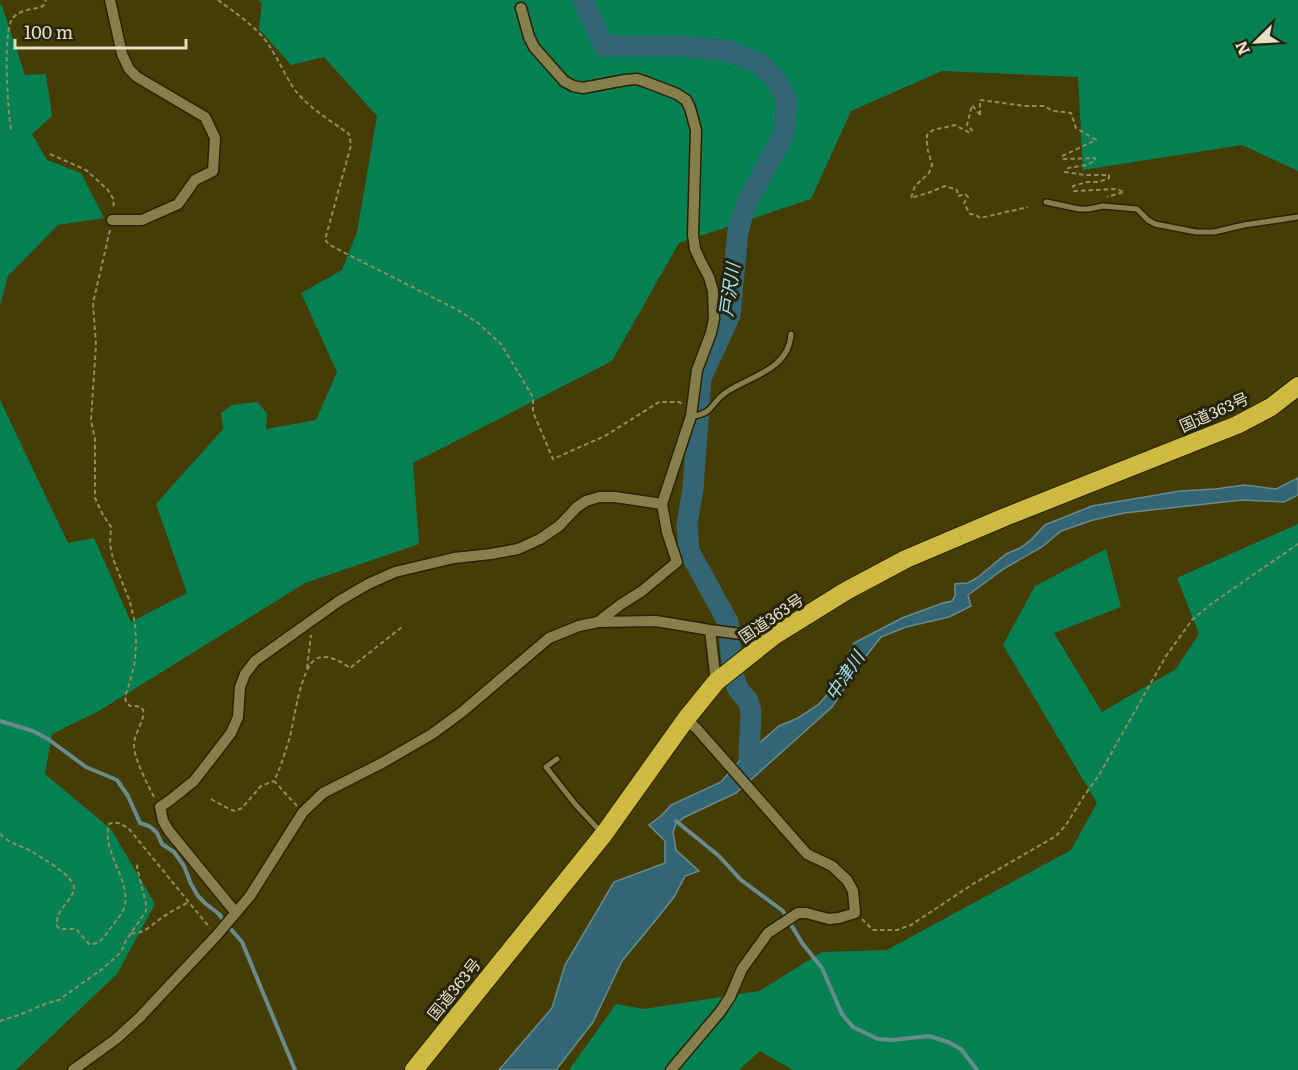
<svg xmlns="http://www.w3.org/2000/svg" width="1298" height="1070" font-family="Literata,'Noto Sans JP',serif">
  <rect width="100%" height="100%" fill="#453d05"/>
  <path fill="#058053" d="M258,0h1040v171l-56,-26 -159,25 -5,-93 -136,-6 -91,40 -40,88 -132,44 -67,118 -199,102 6,81 -114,39 -206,128 -47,23 -7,40 66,55 44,75 -38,70 -101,96h-16v-670l68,143 26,-5 37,84 56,-29 -31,-89 67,-75 -2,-16 11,-8 25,-3 10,11 -1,16 50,-9 21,-48 -36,-79 41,-23 15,-38 20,-116 -53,-59 -33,8 -32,-36 3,-26z
    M0,4l2,2 23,69 21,-1 6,42 -20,18 15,26 34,13 23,45 -46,7 -50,51 -8,29z
    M1298,524v546h-505l-33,-19 -21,19h-170l47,-66 28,5 115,-18 63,-39 65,-2 184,-100 26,-47 -94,-158 32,-59 71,-37 15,58 -67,26 48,79 74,-43 23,-35 -22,-56z"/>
  <path fill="#336675" stroke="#688b8d" stroke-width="1.5" d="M1298,478v17l-14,7 -42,-2 -118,13 -31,7 -32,11 -19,16 -37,21 -37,27 3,11 -22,11 -43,10 -25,10 -18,23 -31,47 -96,86 -51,24 -9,7 -3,8 3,18 23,21 -14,5 -11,21 -15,19 -37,45 -29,61 -37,48h-57l53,-62 13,-43 49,-83 51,-19v-22l-16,-16 13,-10 9,-10 50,-23 21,-24 37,-32 19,-8 20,-13 8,-9 28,-53 48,-25 41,-15 9,-2 3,-5v-12l13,-1 9,-5 29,-24 14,-6 11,-8 14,-15 47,-19 88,-15 35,-2 29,-4 32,4z"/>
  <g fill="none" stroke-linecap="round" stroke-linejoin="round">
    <path stroke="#688b8d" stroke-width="4" d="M0,721l33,10 15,8 38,28 31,13 11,16 12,27 9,3 4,3 4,4 5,11 12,8 10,14 7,18 7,12 8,8 13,10 5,7 18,21 53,128
      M676,821l43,35 22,24 42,31 19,32 20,25 20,46 11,13 25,12 14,1 37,-4 19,6 13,7 16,21"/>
    <path stroke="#336675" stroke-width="21" d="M583,0l21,46h80l44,5 32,13 17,17 10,20 -3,33 -38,70 -8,27 -8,84 -29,63 -8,111 -6,35 2,27 39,71 5,53 5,14 10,12 3,10 -2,44 3,6"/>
    <defs>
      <path id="lane" d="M1046,202l33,7h9l15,-3 34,3 11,11 7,4 41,8h18l30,-7 54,-8
        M692,416c21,-2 18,-12 33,-23 25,-17 64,-23 66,-59
        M557,759l-11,8 29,37 25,27"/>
      <path id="street" d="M110,0l12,54 7,15 8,8 68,40 10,21 -2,33 -18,9 -17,24 -36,16h-30
        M521,8l8,29 5,10 30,34 9,5 10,2 42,-8 12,-1 9,3 31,12 9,6 4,8 6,22 -3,105 2,14 5,11 9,17 4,14 1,28 -3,14 -14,37 -6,46 -29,88 5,28 10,30 -35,29 -22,14 -22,17
        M710,630l6,52
        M236,913l-67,-82 -6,-10 -3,-14 9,-6 25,-20 37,-48 7,-16 2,-30 5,-13 10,-13 84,-60 29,-17 27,-12 59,-14 37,-4 27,-5 22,-10 19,-13 18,-19 9,-6 13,-4h16l47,7
        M73,1070l43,-31 24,-22 76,-81 34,-40 53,-84 20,-19 59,-30 50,-29 30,-22 87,-74 30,-12 19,-4 58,-1 54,9 31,4 34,1
        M671,1070l49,-58 10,-15 12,-28 26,-36 30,-20h8l23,6 10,-1 16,-5 -2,-22 -6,-11 -15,-14 -25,-12 -110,-125 -11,-10"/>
      <path id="highway" d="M414,1070l190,-236 82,-115 30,-37 59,-47 71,-44 60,-32 99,-42 232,-92 34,-18 27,-21"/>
    </defs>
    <use href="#lane" stroke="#2a2300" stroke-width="8"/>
    <use href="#street" stroke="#2a2300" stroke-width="13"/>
    <use href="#highway" stroke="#2a2300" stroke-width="20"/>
    <path stroke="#918b62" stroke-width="2" stroke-dasharray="4.5 3" stroke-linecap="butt" d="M218,0c15,11 31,22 43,35 15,17 22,38 34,55 14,18 36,31 54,44l2,11 -26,95 5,5 13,7 113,57 22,14 23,21 32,53v15l20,47 52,-23 54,-34h20l3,2
      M980,115v-15l45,6h19l9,5 18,2 5,15 20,12 -34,16 1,3 32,-1v3l-9,4 -18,3 -3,4 21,3h23v3l-10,4h-12l-14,4 1,5 42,-2 8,3 -17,5
      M980,115l-8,-10 -5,20 5,5 -2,3 -15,-8 -22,5 -6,5v12l5,18 -3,8 -14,13 -4,12 17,-5 17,-7 12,4 1,6 7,-2 3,3 -4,6 6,11 6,1 4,3 48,-11
      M11,129c-3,-17 -9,-100 2,-111 7,-9 20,-8 30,-12l3,-6
      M50,154l36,16 22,20 6,10 -1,9
      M110,230l-17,73 3,42 -5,75 4,19v59l8,17 8,12 -1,17 3,15 17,43 5,21 1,19 -1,19 -5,21 -5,15 1,5 4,4c4,0 10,-1 13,4 3,9 -10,25 -9,36 0,13 15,41 21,53
      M307,668l4,-33
      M211,799l18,10 6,2 7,-3 19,-22 13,-5
      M297,806l-23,-25c7,-14 11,-29 16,-44 4,-17 11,-70 26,-78 10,-6 25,2 34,9l52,-41
      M0,834c4,3 7,6 11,8 7,4 15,6 22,10 9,6 41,24 41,36 -1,13 -19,21 -17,38l3,3h16l13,15c11,1 15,-7 21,-15 5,-7 13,-15 15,-24 5,-26 -24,-55 -16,-81 8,-3 13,0 20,5l81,99
      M862,919l11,11h24l14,-5 62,-41 83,-48 10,-11 18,-29 15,-21 67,-119 26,-36 19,-16 87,-60
      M131,933c14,2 24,-12 35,-18 7,-5 15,-8 22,-13
      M0,1021l19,-6 26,-11 14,-4 43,-31 17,-15 4,-6 2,-6 21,-31v-7l-9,-37 1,-5"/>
    <use href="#lane" stroke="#867e4b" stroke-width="5"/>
    <use href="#street" stroke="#867e4b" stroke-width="10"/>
    <use href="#highway" stroke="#ceba40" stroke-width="18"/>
  </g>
  <g text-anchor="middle" stroke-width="6" stroke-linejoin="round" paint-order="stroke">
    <g font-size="16" fill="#e4e0c6" stroke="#27240e">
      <text transform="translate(1214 412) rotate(-24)" y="6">国道363号</text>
      <text transform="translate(771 618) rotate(-34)" y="6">国道363号</text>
      <text transform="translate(454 989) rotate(-51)" y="6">国道363号</text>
    </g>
    <g font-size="18" font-style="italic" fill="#9fe1f5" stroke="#27240e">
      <text transform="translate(730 290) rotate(-82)" y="6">戸沢川</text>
      <text transform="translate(845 676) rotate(-56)" y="6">中津川</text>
    </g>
  </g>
  <g transform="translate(1256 42) rotate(246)" stroke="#27240e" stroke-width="4.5" paint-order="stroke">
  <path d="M0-4.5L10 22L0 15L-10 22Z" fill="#e4e0c6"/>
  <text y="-9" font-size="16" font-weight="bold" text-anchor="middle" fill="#e4e0c6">N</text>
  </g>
  <path d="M15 39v9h171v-9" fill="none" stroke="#e4e0c6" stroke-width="3"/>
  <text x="24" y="39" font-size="18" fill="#e4e0c6" stroke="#27240e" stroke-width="4.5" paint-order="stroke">100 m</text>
</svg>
